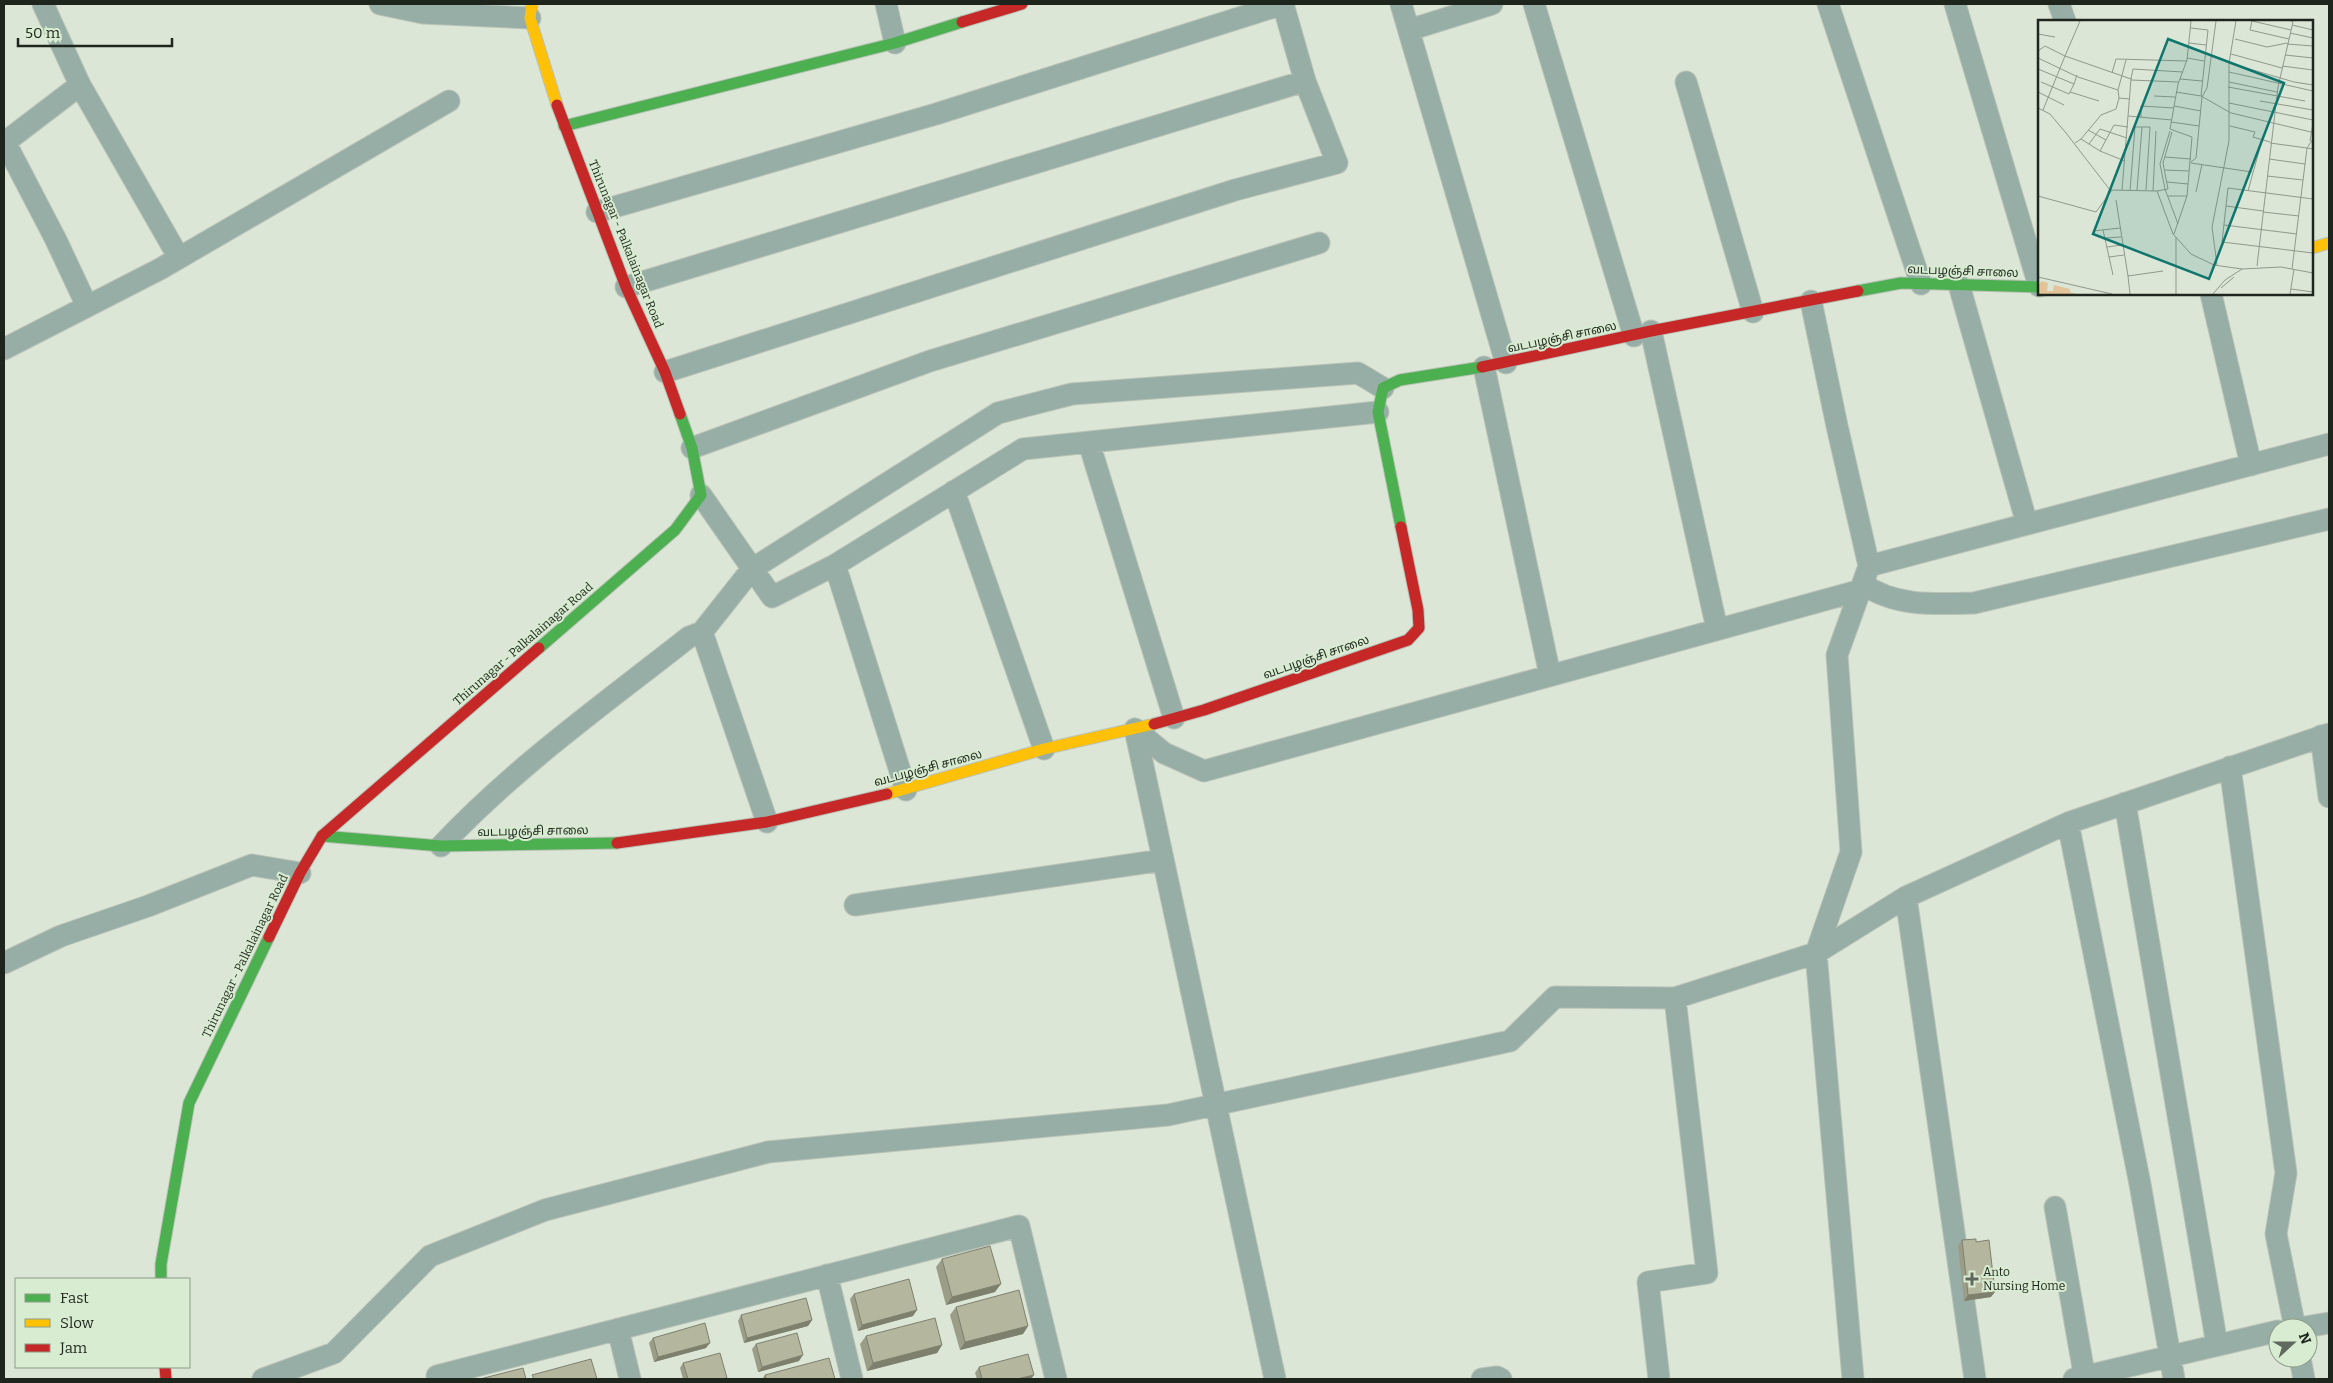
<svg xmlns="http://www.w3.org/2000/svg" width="2333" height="1383" font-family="Bitter,'Noto Sans Tamil',serif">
  <rect width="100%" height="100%" fill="#dbe6d7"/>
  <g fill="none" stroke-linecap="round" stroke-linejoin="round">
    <defs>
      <path id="street" d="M43,4l37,81 99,173
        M380,4l43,9 107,5
        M886,4l9,39
        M1401,4l105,359
        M1534,4l100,332
        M1828,4l93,280
        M1955,4l84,282
        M2059,4l6,17
        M1409,30l83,-26
        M1686,82l67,230
        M5,142l51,98 31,66
        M4,143l76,-58
        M597,212l339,-98 347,-110
        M1959,285l68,239
        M626,287l679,-206 -22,-77
        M2211,294l40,171
        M1811,301l26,125 32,140 -32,89 14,197 -35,101 37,426
        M1651,331l66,298
        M4,349l156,-80 289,-168
        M1484,367l66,308
        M665,372l570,-182 102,-27 -32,-82
        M1089,443l85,275
        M692,448l238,-87 389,-118
        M954,491l90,258
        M701,495l71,102 63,-32 188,-116 355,-37
        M835,565l71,225
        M1869,566l460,-122
        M1863,584c32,23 73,20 111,19l355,-84
        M702,632l65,190
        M1135,729l29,24 40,18 657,-181
        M1135,729l140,650
        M2321,736l8,61
        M2230,767l56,406 -10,61 19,94
        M2125,803l92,542
        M2068,823l72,361 34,195
        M441,846c74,-79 163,-142 248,-209l13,-5 50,-63 246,-156 74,-19 286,-21 25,15
        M1906,897l69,482
        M855,905l308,-45
        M4,963l57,-27 87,-30 104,-41 48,8
        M2055,1207l30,172
        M827,1275l25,104
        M2299,1328l30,-5
        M618,1329l12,50
        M2300,1358l4,21
        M263,1379l71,-26 96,-97 115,-46 223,-58 400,-37 342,-74 45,-44 120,1 141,-45 90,-56 162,-74 261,-89
        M438,1379l-1,-3 582,-150 37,153
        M1482,1379l15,-2 4,2
        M1659,1379l-11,-97 59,-9 -32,-275
        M2074,1379l204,-48"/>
      <path id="fast" d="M564,126l331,-83 67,-21
        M1858,291l43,-8 138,4
        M1401,527l-23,-115 5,-24 17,-8 82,-13
        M539,648l136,-118 26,-35 -9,-47 -12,-34
        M322,836l119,10 176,-3
        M161,1279v-15l28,-161 80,-166"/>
      <path id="slow" d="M532,4l-2,14 27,87
        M2312,248l17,-5
        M887,794l157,-45 110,-25"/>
      <path id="jam" d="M962,22l60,-18
        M557,105l69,182 39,85 15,42
        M1482,367l169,-36 207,-40
        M1154,724l50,-14 204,-70 11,-12 -1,-18 -17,-83
        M617,843l150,-21 120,-28
        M269,937l31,-64 22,-37 217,-188
        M165,1367l1,12"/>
    </defs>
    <use href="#street" stroke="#bac2b7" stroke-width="23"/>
    <use href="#fast" stroke="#bac2b7" stroke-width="13"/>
    <use href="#slow" stroke="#bac2b7" stroke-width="13"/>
    <use href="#jam" stroke="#bac2b7" stroke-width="13"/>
    <use href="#street" stroke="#96aea5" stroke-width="21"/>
    <use href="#fast" stroke="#4caf50" stroke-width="11"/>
    <use href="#slow" stroke="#ffc107" stroke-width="11"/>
    <use href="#jam" stroke="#c62828" stroke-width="11"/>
  </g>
  <path fill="#9b9d87" d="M1962,1240l14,2 15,55 -27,4 -6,-55z
    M942,1259l53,33 -49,13 -10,-38z
    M854,1294l59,22 -55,15 -8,-32z
    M956,1307l72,19 -5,8 -63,16 -10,-35z
    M741,1315l71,5 -4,6 -64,17 -6,-22z
    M866,1336l76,9 -5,8 -70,18 -7,-27z
    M653,1338l53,10 -52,14 -5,-19z
    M756,1344l43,17 -41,11 -6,-23z
    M683,1363l43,16h-43l-3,-11z
    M979,1367l52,12h-54l-2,-6z
    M765,1375l70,4h-73z"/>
  <path fill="#7e806e" d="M1001,1284l-6,8 -49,13 6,-8z
    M1995,1292l-4,5 -27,4 4,-6z
    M917,1310l-4,6 -55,15 4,-6z
    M812,1320l-4,6 -64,17 3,-5z
    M1028,1326l-5,8 -63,16 5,-8z
    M710,1343l-4,5 -52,14 4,-5z
    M942,1345l-5,8 -70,18 6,-8z
    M803,1355l-4,6 -41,11 4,-5z
    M1034,1375l-3,4h-14z"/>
  <path fill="#b4b79d" stroke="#7e806e" d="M1976,1239v3l13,-2 6,52 -27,3 -6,-55z
    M990,1246l11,38 -49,13 -10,-38z
    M909,1279l8,31 -55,15 -8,-31z
    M1019,1290l9,36 -63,16 -9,-35z
    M806,1298l6,22 -65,18 -6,-23z
    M935,1318l7,27 -69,18 -7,-27z
    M705,1323l5,20 -52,14 -5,-19z
    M797,1333l6,22 -41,12 -6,-23z
    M720,1353l7,25 -5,1h-34l-5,-16z
    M1028,1354l6,21 -17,4h-35l-3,-12z
    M829,1358l6,21h-69l-1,-4z
    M591,1359l6,20h-63l-2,-4z
    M523,1368l3,11h-46z"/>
  <path fill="#60695d" stroke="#d8ecd1" stroke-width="2" d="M1969.5 1271.5h5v5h5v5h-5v5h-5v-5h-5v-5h5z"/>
  <g text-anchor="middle" stroke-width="4" stroke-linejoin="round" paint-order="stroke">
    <g font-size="12" fill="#1e251c" stroke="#d8ecd1">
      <text transform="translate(626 244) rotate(68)" y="4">Thirunagar - Palkalainagar Road</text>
      <text transform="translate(1963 271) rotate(2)" y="4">வடபழஞ்சி சாலை</text>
      <text transform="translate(1562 337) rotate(-12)" y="4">வடபழஞ்சி சாலை</text>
      <text transform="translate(523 644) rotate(-41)" y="4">Thirunagar - Palkalainagar Road</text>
      <text transform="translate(1316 657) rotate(-19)" y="4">வடபழஞ்சி சாலை</text>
      <text transform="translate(928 768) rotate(-15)" y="4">வடபழஞ்சி சாலை</text>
      <text transform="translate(533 831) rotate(-1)" y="4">வடபழஞ்சி சாலை</text>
      <text transform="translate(245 956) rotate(-64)" y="4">Thirunagar - Palkalainagar Road</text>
    </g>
    <g font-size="12" fill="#1e251c" stroke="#d8ecd1" text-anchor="start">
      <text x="1983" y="1276">Anto<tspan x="1983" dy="14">Nursing Home</tspan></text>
    </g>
  </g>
  <g transform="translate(2038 20)">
    <rect width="275" height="275" fill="#dbe6d7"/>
    <path d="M4,261l6,2 -1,8h6l1,-6 16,4v3l6,2h-38v-9z" fill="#e2c498"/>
    <path fill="none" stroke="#8f998c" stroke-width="1" d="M42,1l-15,35 66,23 -9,111M254,5l21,5M153,8l17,2 -7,66M252,13l23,5M0,14l17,3M197,19l32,8 20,-4M251,19l-39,-9 2,-9 39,9M151,23l17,2M249,24l26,2M0,31l7,-5 20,10 -22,54M193,34l51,14M247,35l28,3M0,38l40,19 40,13 1,8M149,38l17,3M191,43l65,19 19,3M244,46l31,4M0,49l36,15 3,-9M191,52l84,19M74,53l4,-14 71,2M93,59l2,-10 50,3M142,59l22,2M93,60l48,2M3,62l28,12 5,-10M191,62l48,10M190,67l77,14M80,70l8,-30M0,72l26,13M32,72l29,9M138,72l25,4 30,17 80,19M116,76l21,1M164,77l5,-9 9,-67M222,81l53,9M191,83l84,17M136,86l27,5M0,88l12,6 16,19 44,57 47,1 16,43 18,20 23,11 28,4M90,96l44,4M103,97v-11l33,2M133,102l28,4M192,106l25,6 -2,5 17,5M104,107h8l-4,63M50,110l18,10M132,111l-10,33 5,25 13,35M43,119l20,-24 15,-6 3,-11 11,1M272,121l3,-18M37,123l6,-4 19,12M232,123l37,5 6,-9M51,124l11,-15 27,9M127,137l26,2M231,139l36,5M87,141l-25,-10 14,-26 14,2M153,142l5,-4 6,-61M153,143l61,9M127,150l24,1M229,156l36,4M129,162l21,2M92,171l5,-64h7l-5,63M115,171l3,-60M119,171l11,-2 -5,-26 9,-31M210,171l14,-51M158,172l6,-28M0,176l58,16 16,-22M130,176h19M275,179l-85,-11 -6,54 91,11M78,180l12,76 35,-5M188,186l37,5M225,192l36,4M186,205l73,9M65,210l10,45M55,211l27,-3M136,214l13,-38 5,-59 -22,-8 8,-45 9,-24 4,-39M138,217v57M67,218l16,-1M69,227l15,-2M71,237l15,-2M179,245l-5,-38 17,-86v-78l7,-42M219,246l21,-179 15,-65 -2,-1M254,249l15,-121 6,1M90,256l2,18M0,257l74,17M183,268l13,-11M253,269l22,3M175,274l12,-14 17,-11 39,-2 32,6M252,274l4,-25"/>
    <path fill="#0f766e" fill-opacity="0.15" stroke="#0f766e" stroke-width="2.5" d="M130,19l116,44 -75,196 -116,-45z"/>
    <rect width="275" height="275" fill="none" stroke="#1e251c" stroke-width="2.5"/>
  </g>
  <rect width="2333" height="1383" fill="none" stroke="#1e251c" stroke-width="10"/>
  <rect x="15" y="1278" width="175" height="90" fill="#d8ecd1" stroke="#8e9c89"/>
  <rect x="25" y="1294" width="25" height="8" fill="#4caf50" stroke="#8e9c89"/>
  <text x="60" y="1303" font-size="15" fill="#1e251c">Fast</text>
  <rect x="25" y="1319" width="25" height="8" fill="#ffc107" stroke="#8e9c89"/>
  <text x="60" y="1328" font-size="15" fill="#1e251c">Slow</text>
  <rect x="25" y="1344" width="25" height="8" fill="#c62828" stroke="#8e9c89"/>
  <text x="60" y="1353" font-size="15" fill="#1e251c">Jam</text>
  <g transform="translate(2293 1343) rotate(69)"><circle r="24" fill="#d8ecd1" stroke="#8e9c89"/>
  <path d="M0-4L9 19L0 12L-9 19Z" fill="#60695d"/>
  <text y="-8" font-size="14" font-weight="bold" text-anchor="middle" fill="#1e251c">N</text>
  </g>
  <path d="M18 38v8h154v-8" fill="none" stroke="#1e251c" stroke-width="2.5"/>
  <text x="25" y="38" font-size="15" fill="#1e251c" stroke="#d8ecd1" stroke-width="4" paint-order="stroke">50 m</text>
</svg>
